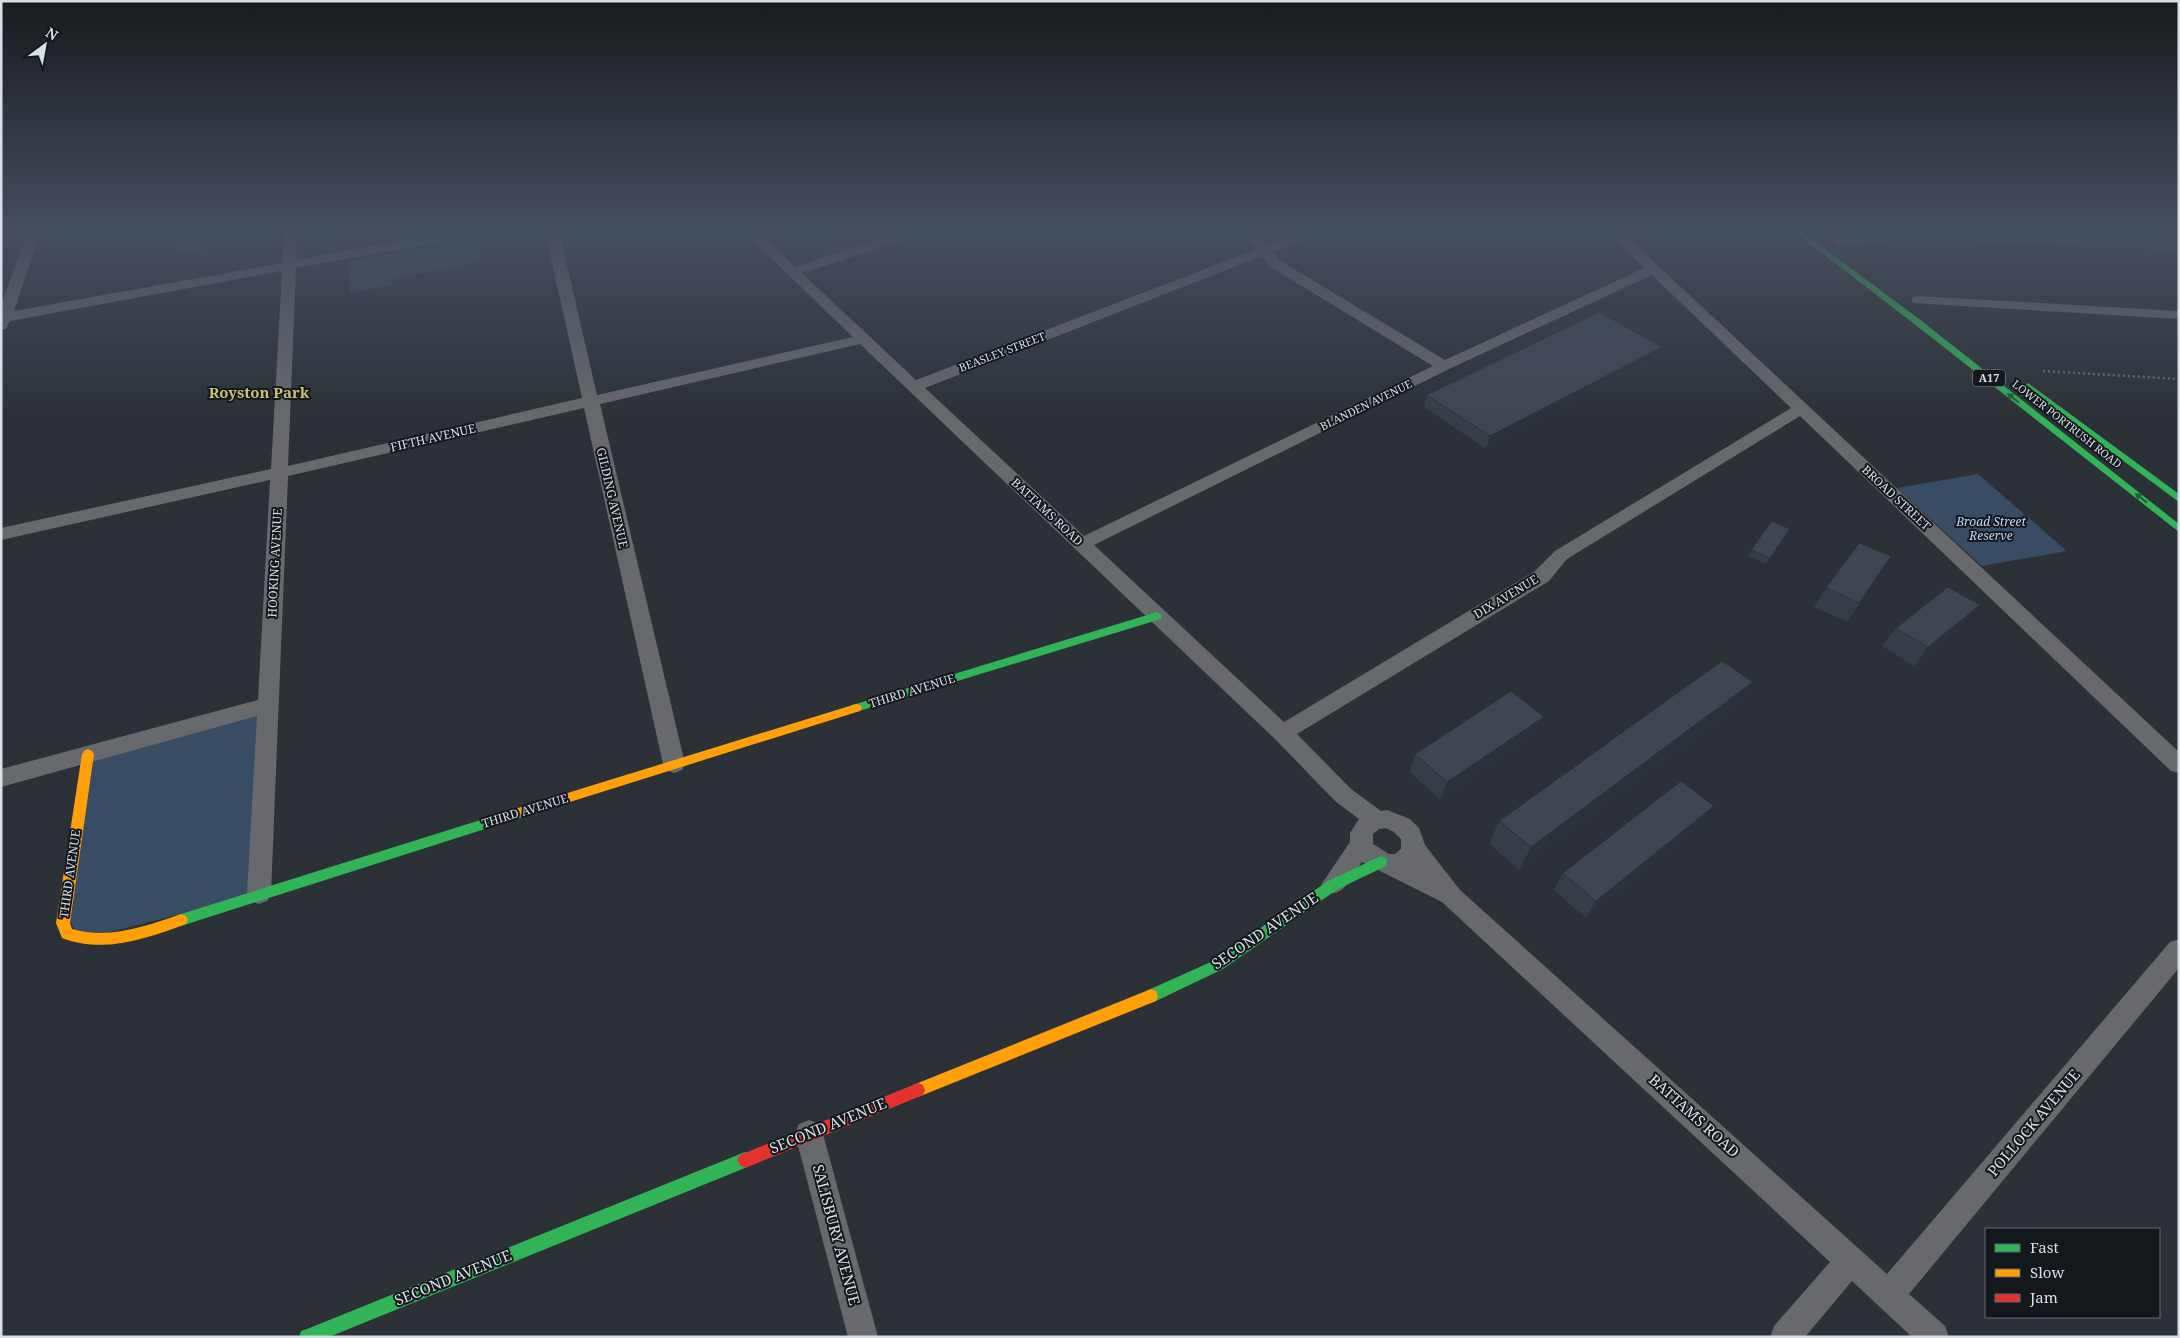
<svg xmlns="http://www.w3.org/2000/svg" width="2180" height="1338" font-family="'Noto Serif',serif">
  <rect width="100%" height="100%" fill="#2c3137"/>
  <path fill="#384c63" d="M1824,231h355v19l-292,-12 -49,4z
    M1978,474l89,77 -85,15 -85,-78z
    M268,705l-9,189 -180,46 -15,-32 24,-154z"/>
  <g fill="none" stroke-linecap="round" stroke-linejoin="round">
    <path stroke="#6b6d71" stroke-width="2.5" stroke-dasharray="2 3" stroke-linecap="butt" d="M2043,371l136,8"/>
    <path stroke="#68696c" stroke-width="8" d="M1838,242l35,-5 14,1"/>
    <path fill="#68696c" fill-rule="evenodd" d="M28,231h13l-27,80 269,-48 1,-32h14l-2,29 158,-29h31l-6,4 -183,33 -8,198 294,-68 -37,-167h14l38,164 256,-58 -110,-106h14l38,36 108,-36h21l-1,3 -121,39 114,107 341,-131 -5,-7 -14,-11c15,0 21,1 30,14l35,-14h19l-1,3 -48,18 6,8 166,100 199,-92 -37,-37h14l558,521v21l-8,-2 -371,-355 -233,143 -18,22 -252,153 54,55 30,22 6,-1 23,9 9,9 6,17 35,45 427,384 283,-332 9,-3v29l-270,326 36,32 4,11h-37l-60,-56 -47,56h-35l4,-11 56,-64 -388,-360 -80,-40c-10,14 -18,37 -37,30l-4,-7 29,-43v-9l9,-14 -24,-18 -60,-62 -415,-395 -260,60 85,360 -3,6 -8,3 -8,-3 -3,-6 -79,-356 -296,68 -17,418 -4,7 -8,3 -8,-3 -4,-7 10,-178 -256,71v-18l257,-69 12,-220 -269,60v-12l270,-59 11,-198 -272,50 -4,8 -5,1v-25zM1262,256l7,10 164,100 -349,170 -159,-148zM1652,275l139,133 -236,143 -20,20 -251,151 -190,-177 355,-176zM1386,828l8,4 7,7v10l-6,5h-6l-16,-10v-10l6,-5z
      M1918,296l261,15v8l-266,-16 -2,-3 2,-3z
      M809,1120l10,4 4,10 55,203h-30l-53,-203 4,-10z"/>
    <path fill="#30b455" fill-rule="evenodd" d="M1793,231h8l122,91 256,202v8l-262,-206z
      M2028,383l151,111v8l-154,-114 -1,-2z
      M1157,612l5,4 -1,3 -305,93 -4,-1 -2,-3 2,-3 4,-1z
      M522,807l4,1 2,4 -2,4 -345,110 -5,-2 -2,-4 2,-4 5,-2z
      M1381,856l5,2 1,4 -1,4 -48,23 -115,80 -67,32 -5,2 -5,-2 -2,-5 2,-5 67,-30 115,-80z
      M745,1152l5,3 3,5 -3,5 -5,3 -416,169h-30l2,-6 6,-2z"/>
    <path fill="#ff9f0a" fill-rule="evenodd" d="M856,704l4,1 2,3 -2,3 -338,106 -4,-1 -2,-4 2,-4 4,-1z
      M88,749l4,2 2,3 -24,169 2,6c37,11 74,-3 109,-15l5,2 2,4 -2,4c-41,15 -82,30 -124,14l-6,-15 26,-169 2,-3z
      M1151,989l5,2 2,5 -2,5 -238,96 -5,-2 -2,-5 2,-5z"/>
    <path fill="#e5322d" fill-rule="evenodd" d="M918,1083l5,2 2,5 -2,5 -178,73 -5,-3 -3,-5 3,-5z"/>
  </g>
  <path fill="#353d46" d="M691,231h32l-27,6z
    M1662,347l-5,12 -171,90 -62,-42 3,-12z
    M1787,535l-21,29 -18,-8 3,-6z
    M1891,556l-44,66 -33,-15 12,-19z
    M1965,624l-51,42 -32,-20 14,-18z
    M1753,682l-15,24 -219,164 -30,-26 10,-23z
    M1536,735l-95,65 -32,-28 6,-18z
    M1714,806l-12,18 -116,94 -32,-28 9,-17z"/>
  <path fill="#2b3239" d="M203,231h2l4,8 1,21 -25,5 -8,-11z
    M695,231h28l-27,6z
    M479,237l5,12 3,25 -89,18 1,5 -44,9 -6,-12 44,-14z
    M1662,347l-5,12 -171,90 4,-13z
    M1790,529l-3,6 -21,29 4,-6z
    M1980,605l-15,19 -51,42 14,-19z
    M1753,682l-15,24 -219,164 12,-23z
    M1544,717l-8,18 -95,65 6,-18z
    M1714,806l-12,18 -116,94 10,-17z"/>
  <path fill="#3e4751" stroke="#2b3239" d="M182,231h21v18l-26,5 2,-22z
    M479,237l3,25 -89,18v5l-44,9 -1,-33z
    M1599,312l63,35 -172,89 -63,-41z
    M1772,521l18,8 -20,29 -19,-8z
    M1859,543l32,13 -32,47 -33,-15z
    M1948,587l32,18 -52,42 -32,-19z
    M1722,661l31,21 -222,165 -32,-26z
    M1511,691l33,26 -97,65 -32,-28z
    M1681,781l33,25 -118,95 -33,-28z"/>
  <defs><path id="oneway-solid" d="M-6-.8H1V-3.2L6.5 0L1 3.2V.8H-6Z" transform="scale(1.25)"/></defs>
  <g fill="#205e36">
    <use href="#oneway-solid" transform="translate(2013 398) rotate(-142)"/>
    <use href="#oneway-solid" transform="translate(2141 498) rotate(-142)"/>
  </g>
  <linearGradient id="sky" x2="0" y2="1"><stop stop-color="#181b1e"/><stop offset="0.55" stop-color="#454e5e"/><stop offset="1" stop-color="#454e5e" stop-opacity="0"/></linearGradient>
  <rect width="2180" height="419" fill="url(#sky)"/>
  <g text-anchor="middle" stroke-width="4" stroke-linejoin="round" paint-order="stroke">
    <g font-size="11" fill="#d9dfe7" stroke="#13181d">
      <text transform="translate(1002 352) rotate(-21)" y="4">BEASLEY STREET</text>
      <text transform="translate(1366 405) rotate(-26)" y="4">BLANDEN AVENUE</text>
      <text transform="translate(2067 424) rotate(38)" y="4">LOWER PORTRUSH ROAD</text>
    </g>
    <rect fill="#13181d" stroke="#9ea3aa" stroke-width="1" x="1973" y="369.5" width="32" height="17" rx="4"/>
    <g font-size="11" font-weight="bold" fill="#d9dfe7">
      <text x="1989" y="382">A17</text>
    </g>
    <g font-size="12" fill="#d9dfe7" stroke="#13181d">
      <text transform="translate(433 438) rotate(-13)" y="4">FIFTH AVENUE</text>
      <text transform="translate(612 498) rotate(77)" y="4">GILDING AVENUE</text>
      <text transform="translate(1896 498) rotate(43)" y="4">BROAD STREET</text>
      <text transform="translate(1047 512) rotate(43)" y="4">BATTAMS ROAD</text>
      <text transform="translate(275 563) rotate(-87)" y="4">HOOKING AVENUE</text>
      <text transform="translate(1506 597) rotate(-31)" y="4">DIX AVENUE</text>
      <text transform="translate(912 691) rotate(-17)" y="4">THIRD AVENUE</text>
      <text transform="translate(525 811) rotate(-17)" y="4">THIRD AVENUE</text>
      <text transform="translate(70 874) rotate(-82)" y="4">THIRD AVENUE</text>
    </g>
    <g font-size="12" font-style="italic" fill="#c3d9f4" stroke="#13181d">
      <text x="1991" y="526">Broad Street<tspan x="1991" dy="14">Reserve</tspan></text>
    </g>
    <g font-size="15" font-weight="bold" fill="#cac173" stroke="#13181d">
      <text x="259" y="398">Royston Park</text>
    </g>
    <g font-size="15" fill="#d9dfe7" stroke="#13181d">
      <text transform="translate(1265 931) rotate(-34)" y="5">SECOND AVENUE</text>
      <text transform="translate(1694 1116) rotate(42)" y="5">BATTAMS ROAD</text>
      <text transform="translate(2034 1123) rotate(-50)" y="5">POLLOCK AVENUE</text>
      <text transform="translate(828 1126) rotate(-22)" y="5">SECOND AVENUE</text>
      <text transform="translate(836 1235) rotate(75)" y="5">SALISBURY AVENUE</text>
      <text transform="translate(453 1278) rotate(-22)" y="5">SECOND AVENUE</text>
    </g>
  </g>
  <rect width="2180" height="1338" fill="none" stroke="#d9dfe7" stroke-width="5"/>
  <rect x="1985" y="1228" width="175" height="90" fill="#13181d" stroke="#62686e"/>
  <rect x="1995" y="1244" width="25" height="8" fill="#30b455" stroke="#62686e"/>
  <text x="2030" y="1253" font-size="15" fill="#d9dfe7">Fast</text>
  <rect x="1995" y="1269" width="25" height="8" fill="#ff9f0a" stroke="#62686e"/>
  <text x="2030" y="1278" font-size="15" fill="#d9dfe7">Slow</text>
  <rect x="1995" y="1294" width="25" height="8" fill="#e5322d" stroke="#62686e"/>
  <text x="2030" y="1303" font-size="15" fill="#d9dfe7">Jam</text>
  <g transform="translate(45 45) rotate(32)" stroke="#13181d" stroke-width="4" paint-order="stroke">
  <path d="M0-4L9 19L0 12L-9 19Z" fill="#d9dfe7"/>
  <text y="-8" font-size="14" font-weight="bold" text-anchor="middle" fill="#d9dfe7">N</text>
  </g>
</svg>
